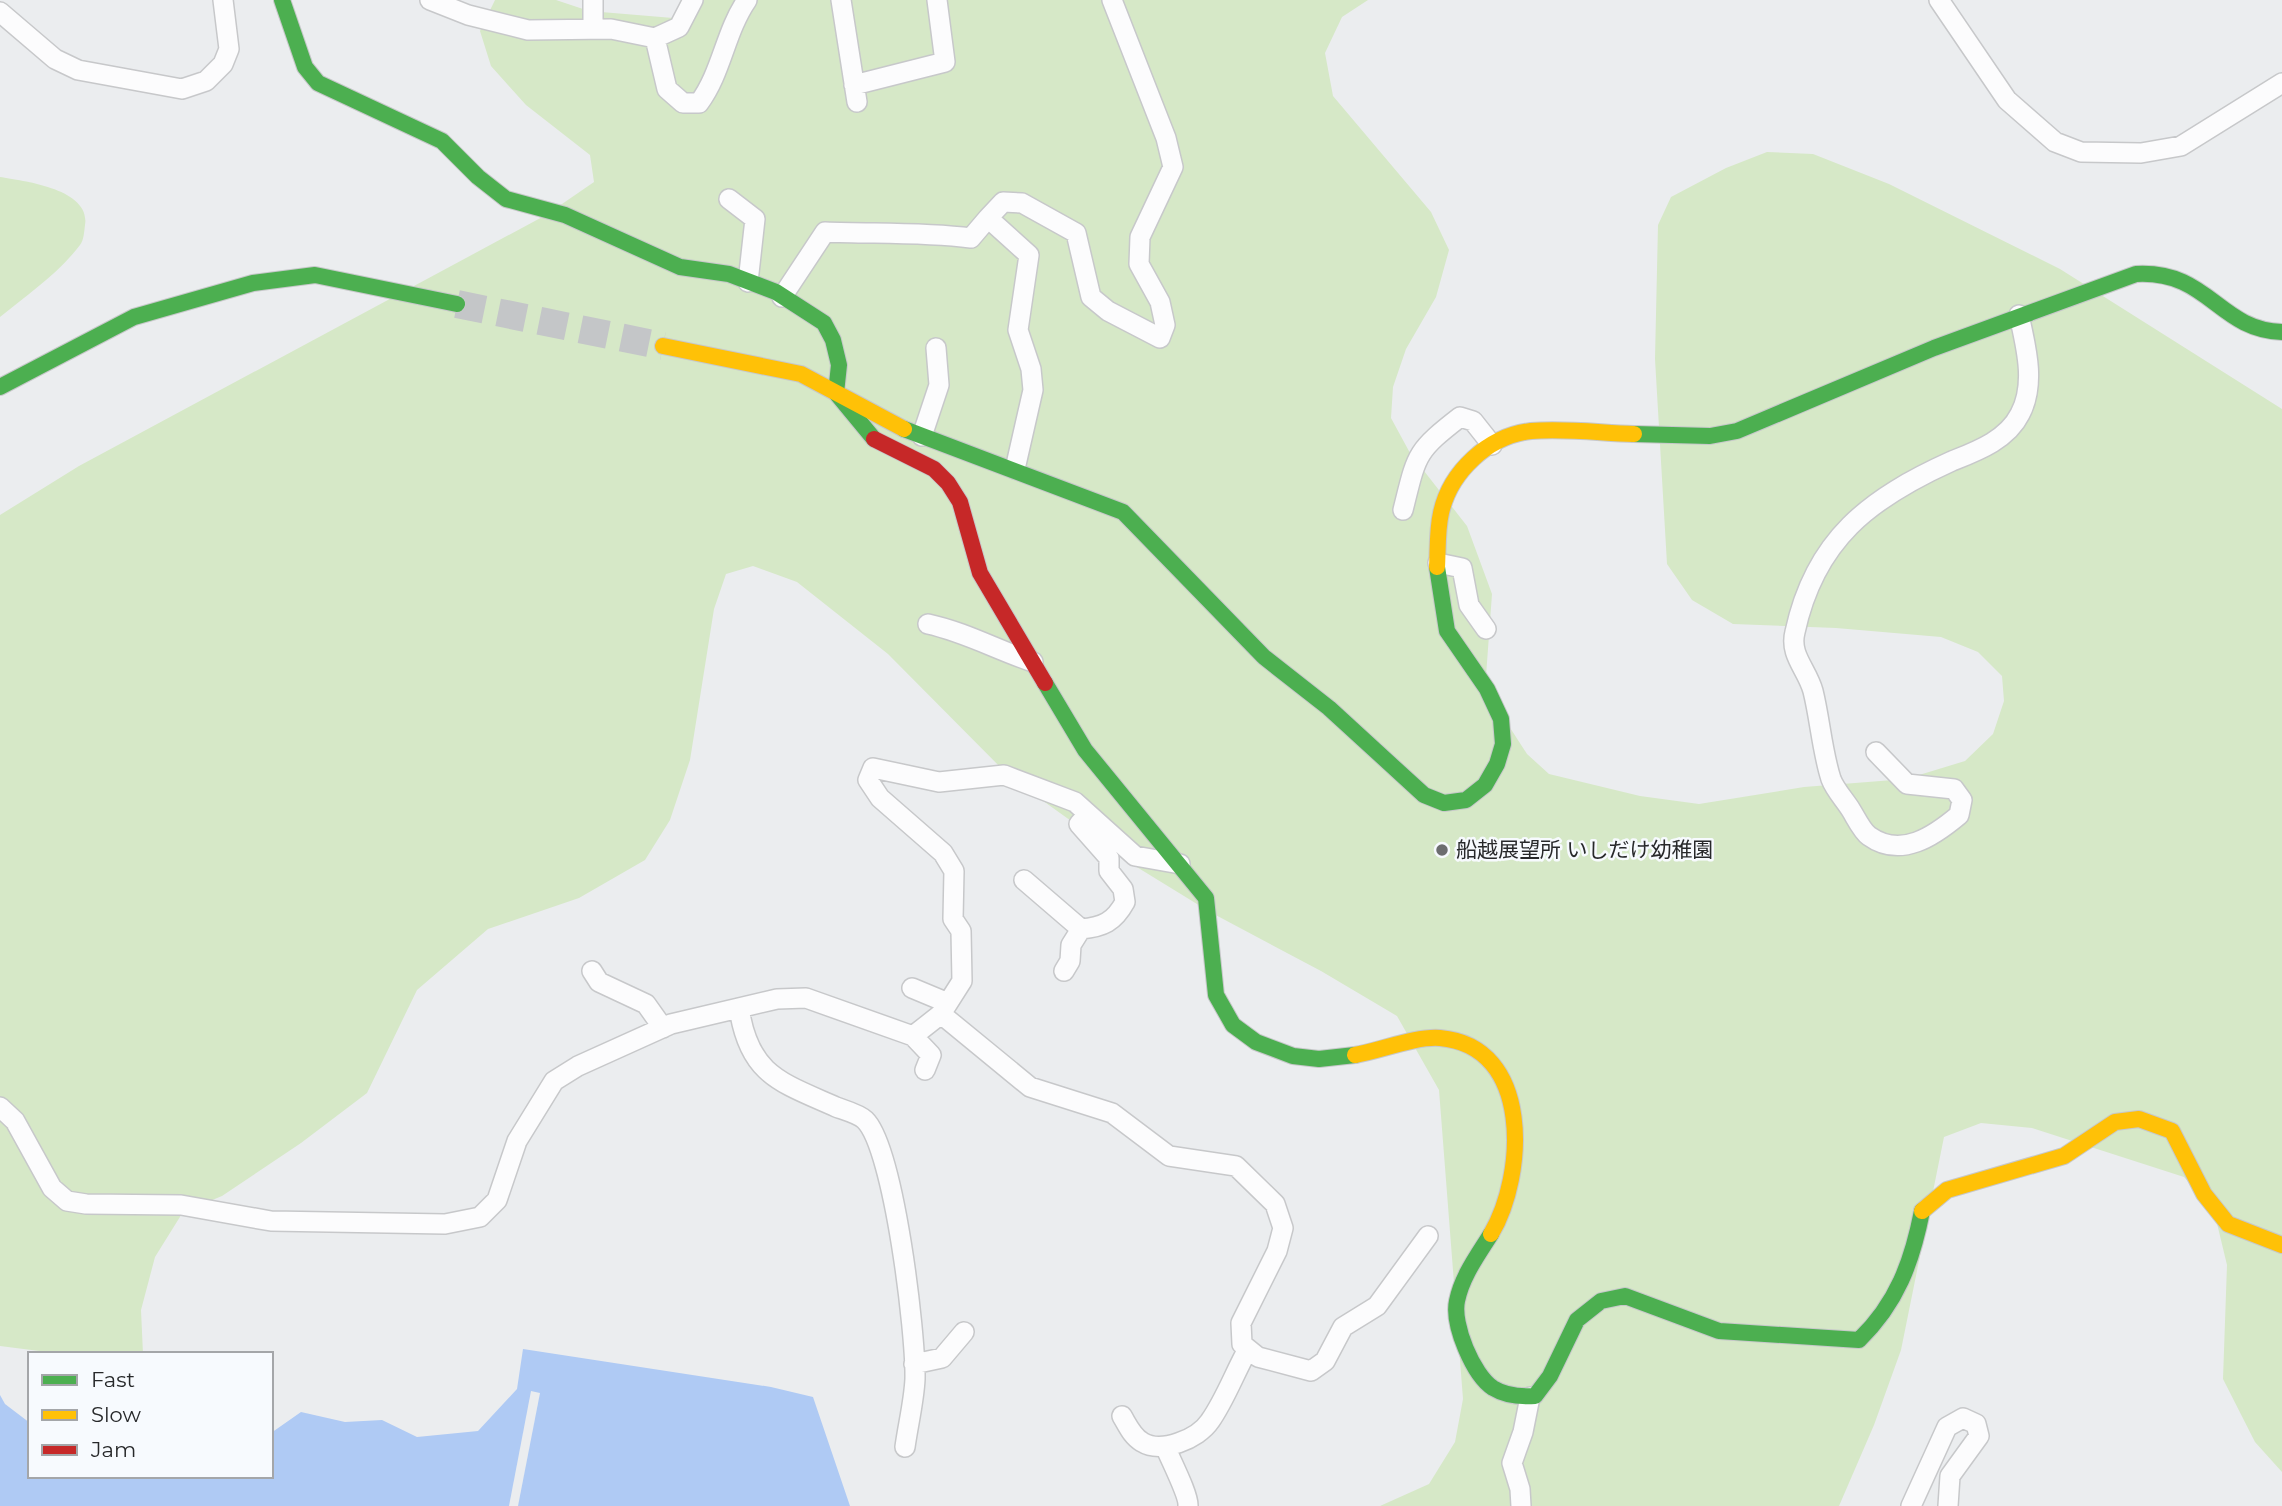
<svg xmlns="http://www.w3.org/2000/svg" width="2282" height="1506" font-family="Montserrat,'Noto Sans JP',sans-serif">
  <rect width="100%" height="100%" fill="#ebedef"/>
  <path fill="#d6e8c7" d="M495,0h61l33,11 84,7 14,-18h681l-26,17 -17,36 8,43 98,116 18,38 -13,47 -30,52 -13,38 -2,31 19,35 57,73 25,68 -6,82 10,30 31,48 22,20 91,22 59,8 105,-17 102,-8 59,-18 28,-27 11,-33 -2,-25 -24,-24 -37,-15 -105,-9 -103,-4 -41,-24 -25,-36 -12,-205 3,-134 13,-28 55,-29 41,-16 46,2 76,30 171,85 222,140v1063l-27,-30 -32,-63 4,-114 -13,-54 -30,-34 -152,-49 -51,-5 -37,14 -43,213 -27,75 -35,81h-459l49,-22 26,-42 8,-43 -24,-309 -42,-74 -76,-45 -111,-59 -83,-51 -116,-83 -123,-124 -91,-72 -44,-16 -27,8 -12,35 -24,151 -20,60 -25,40 -66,38 -91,31 -71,61 -50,103 -66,50 -79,53 -39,16 -28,45 -14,53 2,44h-80l-63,-8v-831l79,-49 467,-251 48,-33 -4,-27 -64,-50 -35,-39 -11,-35z
    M0,177c24,4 91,12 85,48 -1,7 -1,15 -5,20 -21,28 -53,50 -80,72z"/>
  <path fill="#afcaf4" d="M523,1349l248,38 42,10 37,109h-850v-111l5,9 25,19v53h241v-43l30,-21 44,10 37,-2 35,17 61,-6 39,-42z"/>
  <path fill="#ebedef" d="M531,1391l9,2 -22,113h-9z"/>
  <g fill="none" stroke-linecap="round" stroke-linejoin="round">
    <path stroke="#c4c6c8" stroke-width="28" stroke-dasharray="28 14" stroke-linecap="butt" d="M457,304l206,42"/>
    <defs>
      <path id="street" d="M430,0l38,15 60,15 83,-1 44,9 24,-11 14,-27
        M593,0v29
        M841,0l16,102
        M1939,0l68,100 48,42 26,10 60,1 40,-7 101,-63
        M0,12l55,47 23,11 104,19 24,-8 17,-17 6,-15 -6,-49
        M655,38l12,51 16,14h16c23,-31 26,-71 48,-103
        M854,85l91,-23 -8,-62
        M729,199l26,20 -7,63
        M782,297l43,-65c50,2 97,0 146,6l17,-20
        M922,436l17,-51 -3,-37
        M1015,469l18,-79 -2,-21 -13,-39 11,-75 -41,-37 15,-16 19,1 54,30 15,64 17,14 52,27 5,-13 -5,-23 -21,-38 1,-27 33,-70 -7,-29 -54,-138
        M1403,510c14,-56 12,-58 57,-93l13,4 19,24
        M1438,563l24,5 7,37 17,24
        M928,624c37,8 69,26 105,38
        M1876,752l31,32 47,5 8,11 -3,15c-25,21 -58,44 -90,21 -7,-5 -13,-18 -18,-26 -6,-10 -16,-20 -20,-31 -9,-28 -11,-60 -18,-88 -6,-22 -24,-36 -18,-59 20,-93 75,-134 157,-171 25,-10 55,-21 68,-47 16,-30 6,-67 -1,-99
        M1024,880l57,49c22,-2 33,-7 44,-27l-2,-13 -14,-18v-13l-30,-34 9,-10
        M592,971l7,11 47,22 17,24
        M1064,971l6,-10 1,-16 10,-16
        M912,988l36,15
        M739,1008c10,67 41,74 97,99 8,3 23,7 29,13 29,28 51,214 50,259 -1,22 -7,46 -10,68
        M941,1014l89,73 82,26 57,43 67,10 39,38 8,24 -6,23 -36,72 1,21 16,13 53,14 14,-10 18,-34 34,-21 51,-70
        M925,1070l6,-15 -18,-19 28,-22 21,-33 -1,-50 -8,-12 1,-48 -11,-18 -63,-55 -12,-18 5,-12 66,14 65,-7 71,27 60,54 45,8
        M0,1107l15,14 37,67 15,13 19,3 95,1 90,16 174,3 35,-7 17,-17 20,-59 37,-60 24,-15 93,-42 106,-25 29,-1 107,38
        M914,1364l28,-6 22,-26
        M1122,1416c6,10 10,20 20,26 19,12 56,-3 68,-21 15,-21 25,-49 38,-72
        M1165,1446c5,13 24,49 23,60
        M1521,1506l-1,-17 -8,-26 11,-31 7,-35
        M1911,1506l36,-79 16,-9 13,6 3,12 -29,40 -2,30"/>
      <path id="fast" d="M282,0l23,67 13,16 124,58 36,36 28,22 59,16 115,52 49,7 47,18 48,31 9,17 6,25 -3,28 38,46
        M0,387l134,-70 119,-34 62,-8 142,29
        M904,429l219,83 141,145 65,51 95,87 20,8 22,-3 19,-15 12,-21 6,-20 -2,-25 -14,-30 -40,-58 -10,-64
        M1634,434l76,2 27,-5 197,-83 202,-74c73,-4 82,56 146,58
        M1045,683l40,67 121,148 10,97 17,30 23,17 37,14 26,3 36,-4
        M1491,1234c-13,21 -29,42 -34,67 -5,23 16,74 36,87 13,8 28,9 42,8l15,-20 27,-56 24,-19 24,-5 94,35 140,9c38,-37 53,-78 63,-129"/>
      <path id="slow" d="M663,346l138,28 103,55
        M1437,567c1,-17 0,-37 4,-54 9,-41 47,-77 90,-82 34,-3 70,2 103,3
        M1355,1055c24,-4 61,-19 85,-17 93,8 86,137 51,196
        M1922,1211l25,-21 117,-34 51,-34 24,-3 33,12 32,63 24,30 54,21"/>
      <path id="jam" d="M874,439l60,30 14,14 12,19 20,71 65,110"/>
    </defs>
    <use href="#street" stroke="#c7c8ca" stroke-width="22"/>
    <use href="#fast" stroke="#c7c8ca" stroke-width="18"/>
    <use href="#slow" stroke="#c7c8ca" stroke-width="18"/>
    <use href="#jam" stroke="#c7c8ca" stroke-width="18"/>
    <use href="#street" stroke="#fcfcfd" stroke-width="19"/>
    <use href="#fast" stroke="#4caf50" stroke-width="16"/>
    <use href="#slow" stroke="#ffc107" stroke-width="16"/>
    <use href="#jam" stroke="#c62828" stroke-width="16"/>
  </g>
  <circle fill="#6c6d6f" stroke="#f7fafe" stroke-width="2.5" cx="1442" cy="850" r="7"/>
  <g text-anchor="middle" stroke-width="5" stroke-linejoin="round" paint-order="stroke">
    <g font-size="21" fill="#27282a" stroke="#f7fafe" text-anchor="start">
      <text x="1456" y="857">船越展望所 いしだけ幼稚園</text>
    </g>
  </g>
  <rect x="28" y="1352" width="245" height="126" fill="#f7fafe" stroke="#a4a6a9" stroke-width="2"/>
  <rect x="42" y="1375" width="35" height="10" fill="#4caf50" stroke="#a4a6a9" stroke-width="2"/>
  <text x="91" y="1387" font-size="21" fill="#27282a">Fast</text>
  <rect x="42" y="1410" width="35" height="10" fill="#ffc107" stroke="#a4a6a9" stroke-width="2"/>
  <text x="91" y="1422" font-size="21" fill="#27282a">Slow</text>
  <rect x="42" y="1445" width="35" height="10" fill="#c62828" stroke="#a4a6a9" stroke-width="2"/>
  <text x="91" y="1457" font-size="21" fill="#27282a">Jam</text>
</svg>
